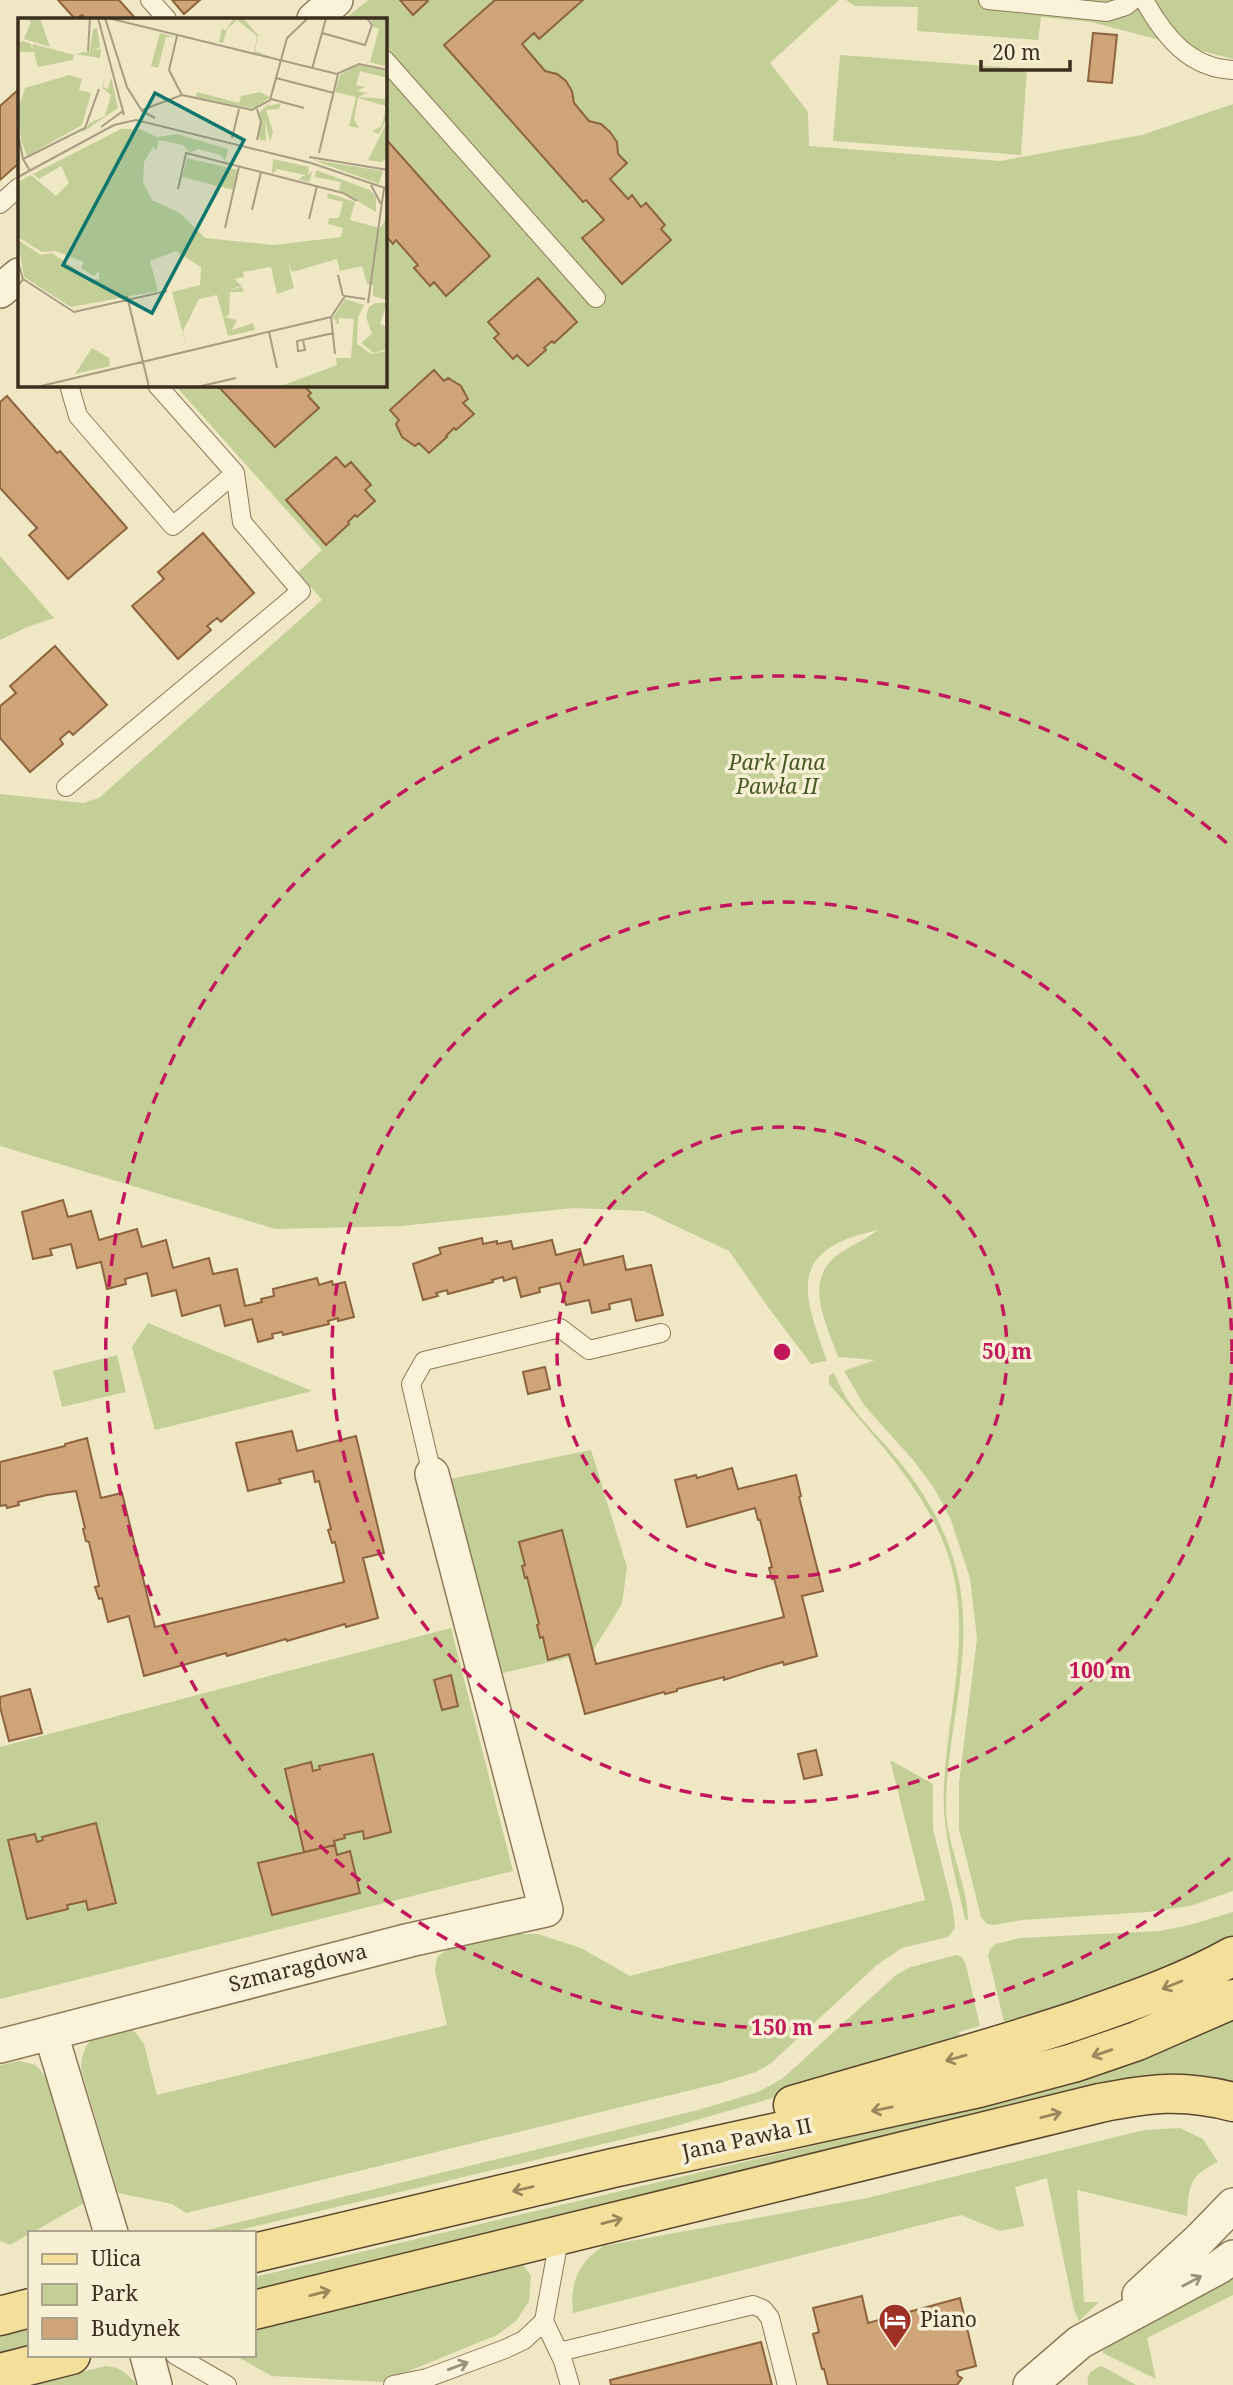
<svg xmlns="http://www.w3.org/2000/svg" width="1233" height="2385" font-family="'Noto Serif',serif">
  <rect width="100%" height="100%" fill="#f0e7c5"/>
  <path fill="#c4cf98" d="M368,0h471l-69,63 38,49 1,34 191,15 142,-26 91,-31v1787l-43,15 -42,6 -126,8 -28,5 -7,-1 -6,-7 -22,-88v-46l18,-145 -7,-60 -19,-58 -17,-32 -21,-28 -49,-55 -20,-34 31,-11 -37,-3c-11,-32 -35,-74 -2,-101 13,-10 29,-16 42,-26 -90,20 -77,59 -51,131l-16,3 -43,-57 -39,-56 -85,-40 -70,-3 -173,18 -125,3 -276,-83v-352l83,9 16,-5 223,-198 -24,-28 24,-22 -147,-165h210v-366h-40z
    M846,0h387v59l-142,-37 -50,-5 -3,23 -121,-9 1,-24 -63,-1z
    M840,55l187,14 -6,86 -188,-14z
    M0,556l54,62 -29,10 -25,12z
    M148,1323l164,68 -157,39 -23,-83z
    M117,1355l9,37 -64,15 -9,-36z
    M834,1373c5,11 10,23 18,33 12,17 28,32 41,48 24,28 45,60 57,95 32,88 -3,169 -4,257 0,39 22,78 22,114l-3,-1c-10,-45 -24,-89 -21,-135 4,-77 30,-156 3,-232 -23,-65 -74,-116 -118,-168v-8z
    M591,1450l36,117 -5,37 -30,48 -98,23 -44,-196z
    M451,1628l62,243 -513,128v-252z
    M890,1760l43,24v45l20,80 2,19 -7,9 -46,11 -25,17 -107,99 -14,8 -36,11 -534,130 -14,-9 -54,-11 -37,-124 1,-12 4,-11 8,-9 35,-8 6,3 9,12 13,51 290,-70 -12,-54 2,-14 13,-10 61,-13h27l43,14 49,28 295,-76z
    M1233,1912v29l-31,17 -175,59 -23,5 -16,-67 2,-6 6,-5 24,-6 141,-7 32,-7z
    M956,1955l6,2 4,8 14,61 -21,6 3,11 -300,87 -435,103h-32l503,-123 60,-18 24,-13 114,-104 15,-8z
    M1233,2013v73l-979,207v-16l648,-152 127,-34z
    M20,2061l16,4 14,17 34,121 -74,42 -10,-4v-176z
    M1180,2128l23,11 15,23c-29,14 -29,23 -31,54l-110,-26 7,112h15l-20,19 -5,-11 -27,-132 -32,9 9,39 -24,5 -39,-16 -388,98c-3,-30 4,-49 30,-67l264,-48 277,-68z
    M523,2264l8,12 -2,25 -13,20 -19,14 -115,47 -110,-6 -38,-21h20v-24z
    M1233,2275v20l-86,43 9,41 -53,-26 -1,-7z
    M30,2329v20l-30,7v-20z
    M106,2366c14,1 22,8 31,19h-110z
    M1102,2366l34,19h-48c-2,-11 4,-16 14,-19z"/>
  <path fill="#d0a479" stroke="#8d643e" stroke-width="2" d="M58,0h61l17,19h-50l-4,-4 -7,4z
    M172,0h28l-16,14z
    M400,0h27l1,1 -15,14z
    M495,0h88l-44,39 -5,-6 -12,11 23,27 12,3 9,7 6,10 2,12 15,18 12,3 9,8 7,10 1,12 9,9 -17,16 18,20 4,-4 9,12 5,-4 19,22 -4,4 10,11 -49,44 -40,-46 22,-18 -18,-20 -3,2 -139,-157z
    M1093,33l24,2 -5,48 -24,-2z
    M19,89v74l-19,17v-74z
    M385,138l105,118 -44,40 -12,-14 -4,4 -16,-18 4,-3 -22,-25 -3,4 -8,-9z
    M538,278l39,44 -23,21 -2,-2 -8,7 2,2 -18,16 -11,-11 -4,4 -19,-21 5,-4 -11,-12z
    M434,370l10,11 4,-3 13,8 7,13 -5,4 11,11 -18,16 -2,-2 -8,8 1,1 -18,16 -10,-10 -4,3 -13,-9 -6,-13 3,-4 -9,-10z
    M217,385h86l8,8 -3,3 11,12 -44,39z
    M7,396l50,57 3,-2 67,77 -59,51 -39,-44 8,-7 -37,-40v-86z
    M336,457l9,10 6,-5 20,23 -6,5 10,11 -18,16 -2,-2 -7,7 1,2 -23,21 -40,-45z
    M203,533l51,60 -33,29 -4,-4 -10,8 4,4 -33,29 -46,-53 32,-27 -6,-7z
    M55,646l52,59 -34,30 -4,-4 -9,8 3,5 -33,28 -30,-34v-32l16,-13 -6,-7z
    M63,1200l5,17 23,-6 8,29 38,-11 5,18 24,-7 7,28 36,-10 4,16 24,-5 8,37 17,-4 -1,-3 13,-3 -1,-7 44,-11 2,7 13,-4 1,4 12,-3 9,35 -16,4v-3l-10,3 1,3 -46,11 -1,-3 -10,2 1,4 -15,4 -6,-23 -27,7 -5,-21 -38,11 -6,-26 -24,6 -5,-23 -22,6 1,5 -19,5 -6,-27 -24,6 -6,-24 -21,5 2,6 -19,4 -11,-47z
    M482,1238l1,6 14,-3v3l14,-3 2,8 39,-9 4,15 24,-6 4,16 39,-9 3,14 25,-5 12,50 -27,6 -5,-22 -22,5 1,5 -18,4 -3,-13 -23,5 -6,-22 -21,5 1,4 -19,5 -5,-20 -12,4 -1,-4 -11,3 1,2 -45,12 -1,-4 -11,3 2,3 -15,4 -10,-36 28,-10 -2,-6z
    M545,1367l5,22 -22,5 -5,-22z
    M292,1431l5,20 59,-15 28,117 -21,5 15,60 -32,9 -1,-3 -58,17 -1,-2 -59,17 -1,-3 -82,23 -15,-60 -21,6 -6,-24 -3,1 -4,-12 4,-1 -10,-44 -3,-1 -3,-12 2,-1 -9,-37 -29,4 -29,7 1,3 -12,3 -1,-3 -6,1v-44l65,-16v-2l22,-6 14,60 21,-5 33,134 189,-45 -9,-40 -3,1 -4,-13 3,-1 -12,-48 -4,1 -2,-11 -34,8 2,4 -33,8 -12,-48z
    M732,1468l6,21 58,-14 5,21 -2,1 24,94 -21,5 15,60 -33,9 -1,-3 -18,5 -41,13v-3l-47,12v2l-12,3 -1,-2 -79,22 -16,-60 -21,6 -5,-23 -3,1 -3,-13 2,-1 -12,-47 -2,1 -3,-12 3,-1 -6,-23 43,-12 34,134 188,-47 -10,-39 -2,1 -3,-11 3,-1 -12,-47h-2l-3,-12 -68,19 -12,-47 21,-5 1,3z
    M451,1675l7,31 -16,4 -8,-30z
    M30,1689l12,44 -33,8 -9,-34v-10z
    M816,1750l6,25 -18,4 -6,-25z
    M373,1754l18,78 -27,7 -1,-8 -19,4 1,3 -11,3 1,4 -31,7 -19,-83 26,-7 2,9 7,-2 -1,-3z
    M96,1823l20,80 -28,7 -2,-9 -19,4 1,4 -41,10 -19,-79 27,-6 2,8 6,-2 -1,-3z
    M335,1845l2,10 13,-4 10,42 -88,22 -14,-52z
    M862,2296l6,27 92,-25 16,68 -19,5 1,5 4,2 -5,7h-129l-4,-16h-2l-9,-35 6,-2 -6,-24z
    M761,2342l11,43h-161l-1,-5z"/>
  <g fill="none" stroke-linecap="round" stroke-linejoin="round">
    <defs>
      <path id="lane" d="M150,0l17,19
        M988,0l119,12 19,-6 7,-6
        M1144,0c20,36 45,68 89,70
        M385,60l211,238
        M0,204l19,-17
        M69,385l9,31 95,110 62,-53
        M66,787l235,-196 -59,-69 -7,-49 -78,-88
        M432,1474l-21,-90 13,-23 136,-33 29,22 72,-17
        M544,2321l19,40 7,24
        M559,2352l194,-47 10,4 7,9 17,67
        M175,2355l52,30
        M393,2385l34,-7 78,-29 19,-9 20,-19 16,-87"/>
      <path id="street" d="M314,19l22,-19
        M0,291l19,-16
        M51,2034l60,199
        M0,2046l410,-106 136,-30 -114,-436
        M1139,2295l60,-55 34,-35
        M147,2355l8,30
        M1030,2385l50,-43 139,-75 14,-10"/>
      <path id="primary" d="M793,2105c94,-28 189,-53 282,-84 54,-19 108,-37 158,-65
        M254,2253l359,-85 366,-80 94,-25 64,-22 96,-42
        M254,2310l846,-207c50,-10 83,-14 133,-1
        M0,2316l30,-8
        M0,2373l71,-18"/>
    </defs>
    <use href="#lane" stroke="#8d795a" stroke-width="20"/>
    <use href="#street" stroke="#8d795a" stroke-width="36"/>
    <use href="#primary" stroke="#5a462e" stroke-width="41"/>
    <use href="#lane" stroke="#faf3d9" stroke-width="18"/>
    <use href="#street" stroke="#faf3d9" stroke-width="33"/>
    <use href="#primary" stroke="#f5e09b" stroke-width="38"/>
  </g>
  <defs><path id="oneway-shaft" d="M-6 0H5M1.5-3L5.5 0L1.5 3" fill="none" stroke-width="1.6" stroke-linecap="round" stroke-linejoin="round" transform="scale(1.75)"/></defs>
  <g stroke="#98885c">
    <use href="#oneway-shaft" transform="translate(1172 1985) rotate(158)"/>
    <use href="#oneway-shaft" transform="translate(1102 2053) rotate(161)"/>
    <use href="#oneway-shaft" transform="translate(956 2058) rotate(164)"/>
    <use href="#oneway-shaft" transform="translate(882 2109) rotate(168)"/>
    <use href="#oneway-shaft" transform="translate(1051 2115) rotate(-14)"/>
    <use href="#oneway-shaft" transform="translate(523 2189) rotate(167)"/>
    <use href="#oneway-shaft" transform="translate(612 2221) rotate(-14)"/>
    <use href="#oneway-shaft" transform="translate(320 2293) rotate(-14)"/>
  </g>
  <g stroke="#9b917c">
    <use href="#oneway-shaft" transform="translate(1192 2281) rotate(-28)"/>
    <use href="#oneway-shaft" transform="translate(458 2366) rotate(-20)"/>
  </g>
  <g fill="none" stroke="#c2185b" stroke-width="3.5" stroke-dasharray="12 9">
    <circle cx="782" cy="1352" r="225"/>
    <circle cx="782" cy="1352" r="450"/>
    <path d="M1230 1858A676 676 0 1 1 1230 846"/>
  </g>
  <defs>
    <symbol id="hotel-pin" viewBox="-11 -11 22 30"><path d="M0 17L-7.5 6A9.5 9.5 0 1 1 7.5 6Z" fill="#9f3026" stroke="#f7f0d5"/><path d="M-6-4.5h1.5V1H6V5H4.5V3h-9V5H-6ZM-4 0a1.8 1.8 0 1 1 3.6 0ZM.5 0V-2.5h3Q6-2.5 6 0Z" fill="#fff"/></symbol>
  </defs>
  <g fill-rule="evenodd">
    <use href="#hotel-pin" x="876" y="2301" width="38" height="52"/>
  </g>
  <g text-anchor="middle" stroke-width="7" stroke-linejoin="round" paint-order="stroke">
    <g font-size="21" font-style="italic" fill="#475924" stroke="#f7f0d5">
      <text x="777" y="770">Park Jana<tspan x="777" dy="24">Pawła II</tspan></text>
    </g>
    <g font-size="21" fill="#3c2f1e" stroke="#f7f0d5">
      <text transform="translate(298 1968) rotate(-14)" y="7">Szmaragdowa</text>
      <text transform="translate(747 2139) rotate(-12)" y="7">Jana Pawła II</text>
    </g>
    <g font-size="21" fill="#3c2f1e" stroke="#f7f0d5" text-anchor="start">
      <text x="920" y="2327">Piano</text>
    </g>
  </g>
  <g transform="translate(18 18)">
    <rect width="369" height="369" fill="#f0e7c5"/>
    <path d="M8,0h14l10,29 -26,-8 7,-17zM216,0h9l15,17 -3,16 17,6 -18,-4 3,-17 -20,-16 -10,9 -4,14 -4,-1 3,-14 3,3zM353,0h16v49l-17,-5 9,-33 -6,-2zM79,10l3,19 -6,3 7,-1 -1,9 -25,-4 15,-3 3,-22zM142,15l15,4h-9l-8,31 -7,-2zM5,23l8,3 1,7 1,-7 41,11 -1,5 -35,7 -4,-15h-16v-9zM340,47l29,6v7l-27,-7 -4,14 9,2 -8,4 11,2 -10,4 29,2v19l-8,16 -7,-3 10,-5 4,-20 -28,-8 -4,22 5,8 -10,-2 7,-29 -21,-5 5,-17zM51,57l13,4 -3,11 12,3 -9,32 -55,31 -5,-14 1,14 -5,-46 7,-22zM87,58l-2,11 5,2 3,-12 7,31 -38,26 10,-11 15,-7 6,-21 -9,-7zM179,74l42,11 2,-7 19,-4 10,5 -16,12 -58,-12zM253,83l-3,5 13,-3 -2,6 -13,1 7,22 -3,10 -5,-22 1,21 -7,-2 1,-27zM369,104v36l-6,4 -13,-2zM103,111h19l17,8 20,-3 51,15 -3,12 -4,-6 -23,-6 -8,4 -7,-8 -24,-5 -3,11 -3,-4 -9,15 -1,20 9,18 28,13 25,25 69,7 67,-8 2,-9 -15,-4 1,-6h10l4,-16 -16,-4 1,-5 27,9 -5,18 30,8 7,-10v82l-14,-4v-11l-6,-1 -5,-18 -22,5 -3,-12 -45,13 -4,-9 6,25 -17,6 -6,-27 -28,5 1,5 -10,2 8,7 -16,4 16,-3 2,5h-14l-1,23 -5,2 13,3 -5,10 21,-7 2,7 -27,6 -11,-41 -18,4 -16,32 3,14 -14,-53 28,-7 1,-18 -25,-16 -26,10 8,30 -87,16 -47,-30 -6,-37 23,15 11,-2 39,27 8,-1v-8l-5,5 -13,-8 3,-6 -29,-11 -13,1 -24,-15v-55l13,-7 25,21 13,-13 -8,-17 -22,13 -6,-5zM169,140l51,12 -4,20 -52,-13zM255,141l36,8 -1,8 5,-5 -4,12 -11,-3 7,-4 -28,-6 -5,5zM295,142l70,11 -4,13zM298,152l54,20 6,7v15l-37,-22 2,-8 -26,-5zM327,281l19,6 -6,12 -1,27 14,10 16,-3v36h-109l59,-22 -1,-7h15l3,-39 -15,-1v5l-4,2 2,-5 -5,-1zM357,285h12l-7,21 7,3v22l-13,4 -13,-10 11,-9 -6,-17 3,-10zM74,330l17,10 1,8 -35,8z" fill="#c4cf98"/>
    <path fill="none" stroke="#a89d82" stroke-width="2" d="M80,0l26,97M87,0l22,69 15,24 13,7M90,0l229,56 22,-10 29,6M308,0l-4,15 43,12 7,-20 -5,-7M159,18l-8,34 13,25 70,15 18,-10 17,-62 21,-20M70,33l2,-33M0,45v22M294,51l10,-36M258,60l58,15M253,81l33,9M239,91l4,13 -4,18M124,92l40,-15M83,109l22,-16M0,116l5,25M214,120l7,-29M301,135l19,-79M291,139l79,13M12,153l-7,-12 62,-31 14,-39M0,159l96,-52 22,-5 175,43 77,26M353,167l10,19M160,171l8,-36 157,40 14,8M234,192l9,-38M291,201l8,-33M207,210l14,-61M0,244l5,17 -5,7M320,257l5,21M5,261l51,33 93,-21M109,278l22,91M350,285l16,-115M313,299l4,37M251,314l8,36M285,322l2,10 -7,1 -1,-10 37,-8M19,369l294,-70 14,-21 20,3M179,369l39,-9"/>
    <path fill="#0f766e" fill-opacity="0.15" stroke="#0f766e" stroke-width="3.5" d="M137,75l89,47 -92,173 -89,-48z"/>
    <rect width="369" height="369" fill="none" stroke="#3c2f1e" stroke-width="3.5"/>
  </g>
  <circle cx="782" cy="1352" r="10" fill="#c2185b" stroke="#f7f0d5" stroke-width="3.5"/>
  <g font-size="21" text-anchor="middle" font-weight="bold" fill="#c2185b" stroke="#f7f0d5" stroke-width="7" stroke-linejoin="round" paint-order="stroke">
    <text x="1007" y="1359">50 m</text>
    <text x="1100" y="1678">100 m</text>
    <text x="782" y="2035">150 m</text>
  </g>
  <rect x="28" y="2231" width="228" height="126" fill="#f7f0d5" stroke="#aca38c" stroke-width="2"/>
  <rect x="42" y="2254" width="35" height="10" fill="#f5e09b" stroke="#aca38c" stroke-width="2"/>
  <text x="91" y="2266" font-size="21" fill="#3c2f1e">Ulica</text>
  <rect x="42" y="2284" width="35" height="21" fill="#c4cf98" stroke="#aca38c" stroke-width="2"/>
  <text x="91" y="2301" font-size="21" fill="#3c2f1e">Park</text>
  <rect x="42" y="2318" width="35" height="21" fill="#d0a479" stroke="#aca38c" stroke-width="2"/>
  <text x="91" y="2336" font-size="21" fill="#3c2f1e">Budynek</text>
  <path d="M981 60v10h89v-10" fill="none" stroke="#3c2f1e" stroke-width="3.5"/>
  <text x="992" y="60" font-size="21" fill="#3c2f1e" stroke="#f7f0d5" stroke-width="5" paint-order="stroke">20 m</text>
</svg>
